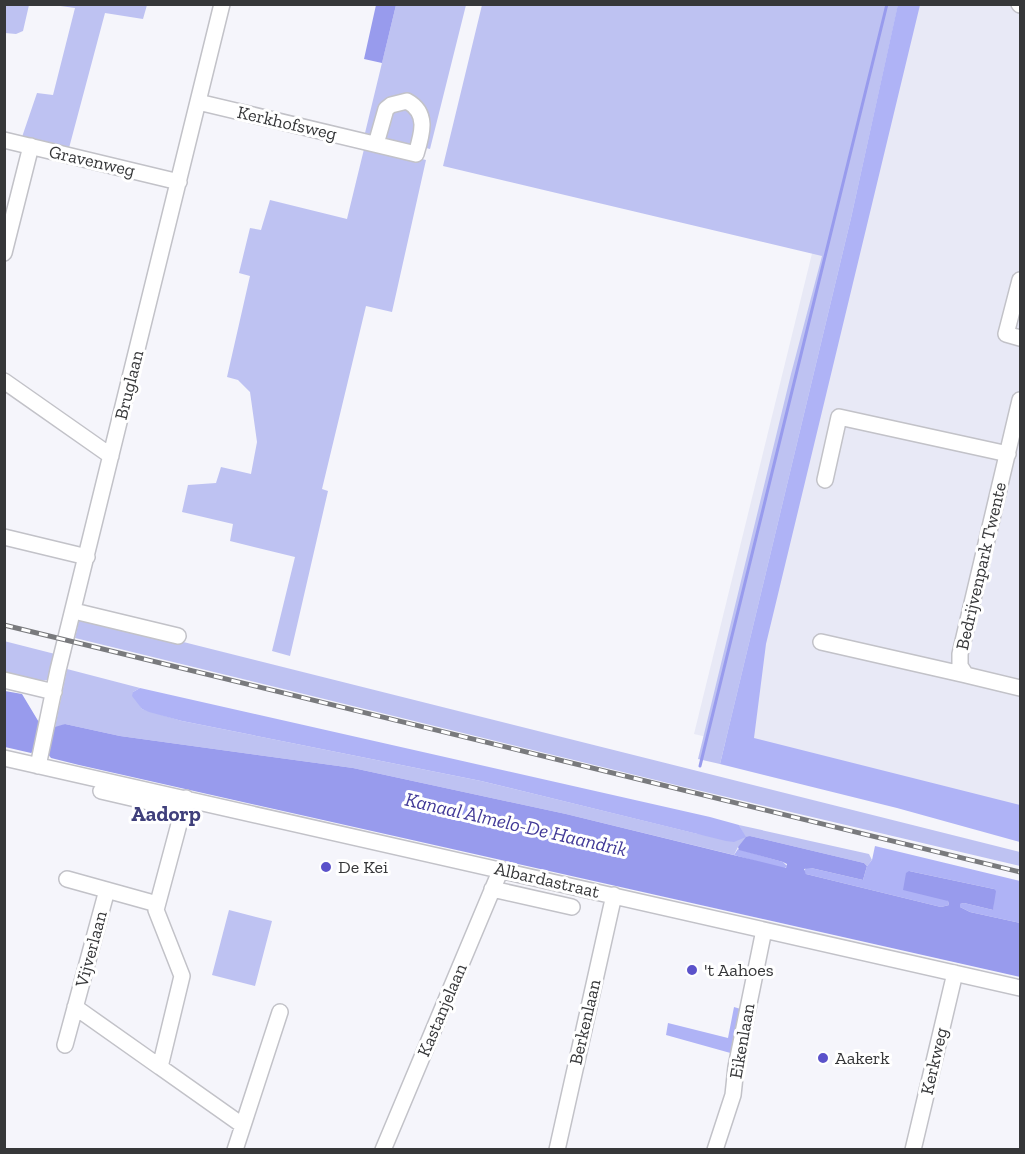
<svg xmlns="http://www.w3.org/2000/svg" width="1025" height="1154" font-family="'Zilla Slab',serif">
  <rect width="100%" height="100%" fill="#f5f5fb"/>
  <path fill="#e8e9f6" d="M873,5h147v806l-326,-77z"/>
  <path fill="#bec2f2" d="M4,5h25l-6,26 -7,3 -11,-1z
    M53,5h94l-4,14 -38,-6 -36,135 -47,-11 15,-44 16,2 22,-87z
    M396,5h70l-36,144 -65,-16z
    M482,5h416l-47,213 -131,546 -22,-5 93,-385 31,-118 -379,-90z
    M365,145l61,15 -34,152 -26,-6 -44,183 6,2 -38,165 -18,-5 23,-94 -65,-16 3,-17 -51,-12 6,-27 28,-2 5,-16 30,7 6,-32 -7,-50 -12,-12 -11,-3 23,-101 -11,-3 11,-45 11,2 9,-30 77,19z
    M80,616l940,236v14l-344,-81 -601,-147z
    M4,641l51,13 -7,26 -8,1 -35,-8z
    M67,669l73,19 -7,4 9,17 40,12 299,60 217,53 47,3 -6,-12 130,29 3,6 -5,6 -3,-3 -114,-27 -12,11 -4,8 -168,-41 -213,-46 -233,-32 -55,-12 -7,4 -3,-1z
    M229,910l43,11 -17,65 -43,-11z"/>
  <path fill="#afb3f6" d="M898,4l22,1 -154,639 -12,94 266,67v37l-123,-34 -177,-44 131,-546z
    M140,688l570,129 29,8 7,12 -12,5 -8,-1 -245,-60 -299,-60 -33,-9 -7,-3 -10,-13 1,-4z
    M875,846l145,35v42l-50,-11 -10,-5v-3l4,-1 29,7 1,-21 -85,-18 39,30 1,4 -8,2 -135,-33 -2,-3 2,-3h5l52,12 4,-14 5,-6z
    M738,849l45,13 4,4 -3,3 -50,-14z
    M734,1007l10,3 -10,44 -68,-19 2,-12 60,15z"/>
  <path fill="#989bed" d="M376,5h20l-14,58 -18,-4z
    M5,691l17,3 18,30 1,4 12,3 2,-4 10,-3 55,12 233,32 213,46 220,54 1,-4 -4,-2 -44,-12 -1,-3 8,-10 4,-1 114,27 3,3 -4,14 -52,-12 -7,1 2,5 135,33 8,-2 -1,-4 -45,-11 3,-17 3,-2 85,18 2,2 -3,19 -29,-7 -4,1v3l10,5 50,11v54l-941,-212 -28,-7 -4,-5 -11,-3 -5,3 -26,-6z"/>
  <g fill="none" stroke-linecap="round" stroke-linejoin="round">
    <path stroke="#989bed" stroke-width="3" d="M700,766l187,-762"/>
    <defs>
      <path id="minor" d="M1019,4l1,1
        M198,102l218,52c6,-20 13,-41 -9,-53l-16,4 -5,4 -10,35
        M4,140l175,42
        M4,253l27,-107
        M1020,280l-14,54 14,4
        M4,381l107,75
        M1020,400l-60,254v12l6,9 54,13
        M825,480l14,-63 169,37
        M4,537l83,20
        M74,611l104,25
        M821,642l145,33
        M4,680l50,12
        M4,758l1016,230
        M38,766l20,-96 164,-666
        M101,791l82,19
        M186,798l-30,112 26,66 -22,91 82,58
        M67,879l90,25
        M492,889l80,18
        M75,1007l85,60
        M65,1045l42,-155
        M235,1150l45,-138
        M383,1150l118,-281
        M557,1150l57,-255
        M715,1150l18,-55 3,-28 28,-137
        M913,1150l42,-177"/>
    </defs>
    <use href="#minor" stroke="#c2c2c8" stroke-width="18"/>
    <use href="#minor" stroke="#fff" stroke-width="15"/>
    <defs>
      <path id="rail" d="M4,625l1016,247"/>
    </defs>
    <use href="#rail" stroke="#797a7d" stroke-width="5"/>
    <use href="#rail" stroke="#fff" stroke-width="3" stroke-dasharray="9" stroke-linecap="butt"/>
  </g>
  <g fill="#5b52ca" stroke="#fff" stroke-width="2">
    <circle cx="326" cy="867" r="6"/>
    <circle cx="692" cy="970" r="6"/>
    <circle cx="823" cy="1058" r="6"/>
  </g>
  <g text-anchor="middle" stroke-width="6" stroke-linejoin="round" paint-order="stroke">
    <g font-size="18" fill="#363739" stroke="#fff">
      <text transform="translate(287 123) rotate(13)" y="6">Kerkhofsweg</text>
      <text transform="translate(92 161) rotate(13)" y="6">Gravenweg</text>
      <text transform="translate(129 385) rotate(-76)" y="6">Bruglaan</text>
      <text transform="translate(981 566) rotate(-77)" y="6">Bedrijvenpark Twente</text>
      <text transform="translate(547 880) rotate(13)" y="6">Albardastraat</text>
      <text transform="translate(91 949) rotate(-75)" y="6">Vijverlaan</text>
      <text transform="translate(442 1010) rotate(-67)" y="6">Kastanjelaan</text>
      <text transform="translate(585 1022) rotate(-77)" y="6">Berkenlaan</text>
      <text transform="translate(742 1041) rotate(-80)" y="6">Eikenlaan</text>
      <text transform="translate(934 1061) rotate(-77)" y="6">Kerkweg</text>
    </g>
    <g font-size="18" fill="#363739" stroke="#fff" text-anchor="start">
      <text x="338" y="873">De Kei</text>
      <text x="704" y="976">'t Aahoes</text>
      <text x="835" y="1064">Aakerk</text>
    </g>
    <g font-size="20" font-style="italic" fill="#413997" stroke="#fff">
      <text transform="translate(516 824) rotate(13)" y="7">Kanaal Almelo-De Haandrik</text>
    </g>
    <g font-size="21" font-weight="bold" fill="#3f3f7b" stroke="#fff">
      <text x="166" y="821">Aadorp</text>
    </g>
  </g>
  <rect width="1025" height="1154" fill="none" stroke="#363739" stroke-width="12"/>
</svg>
